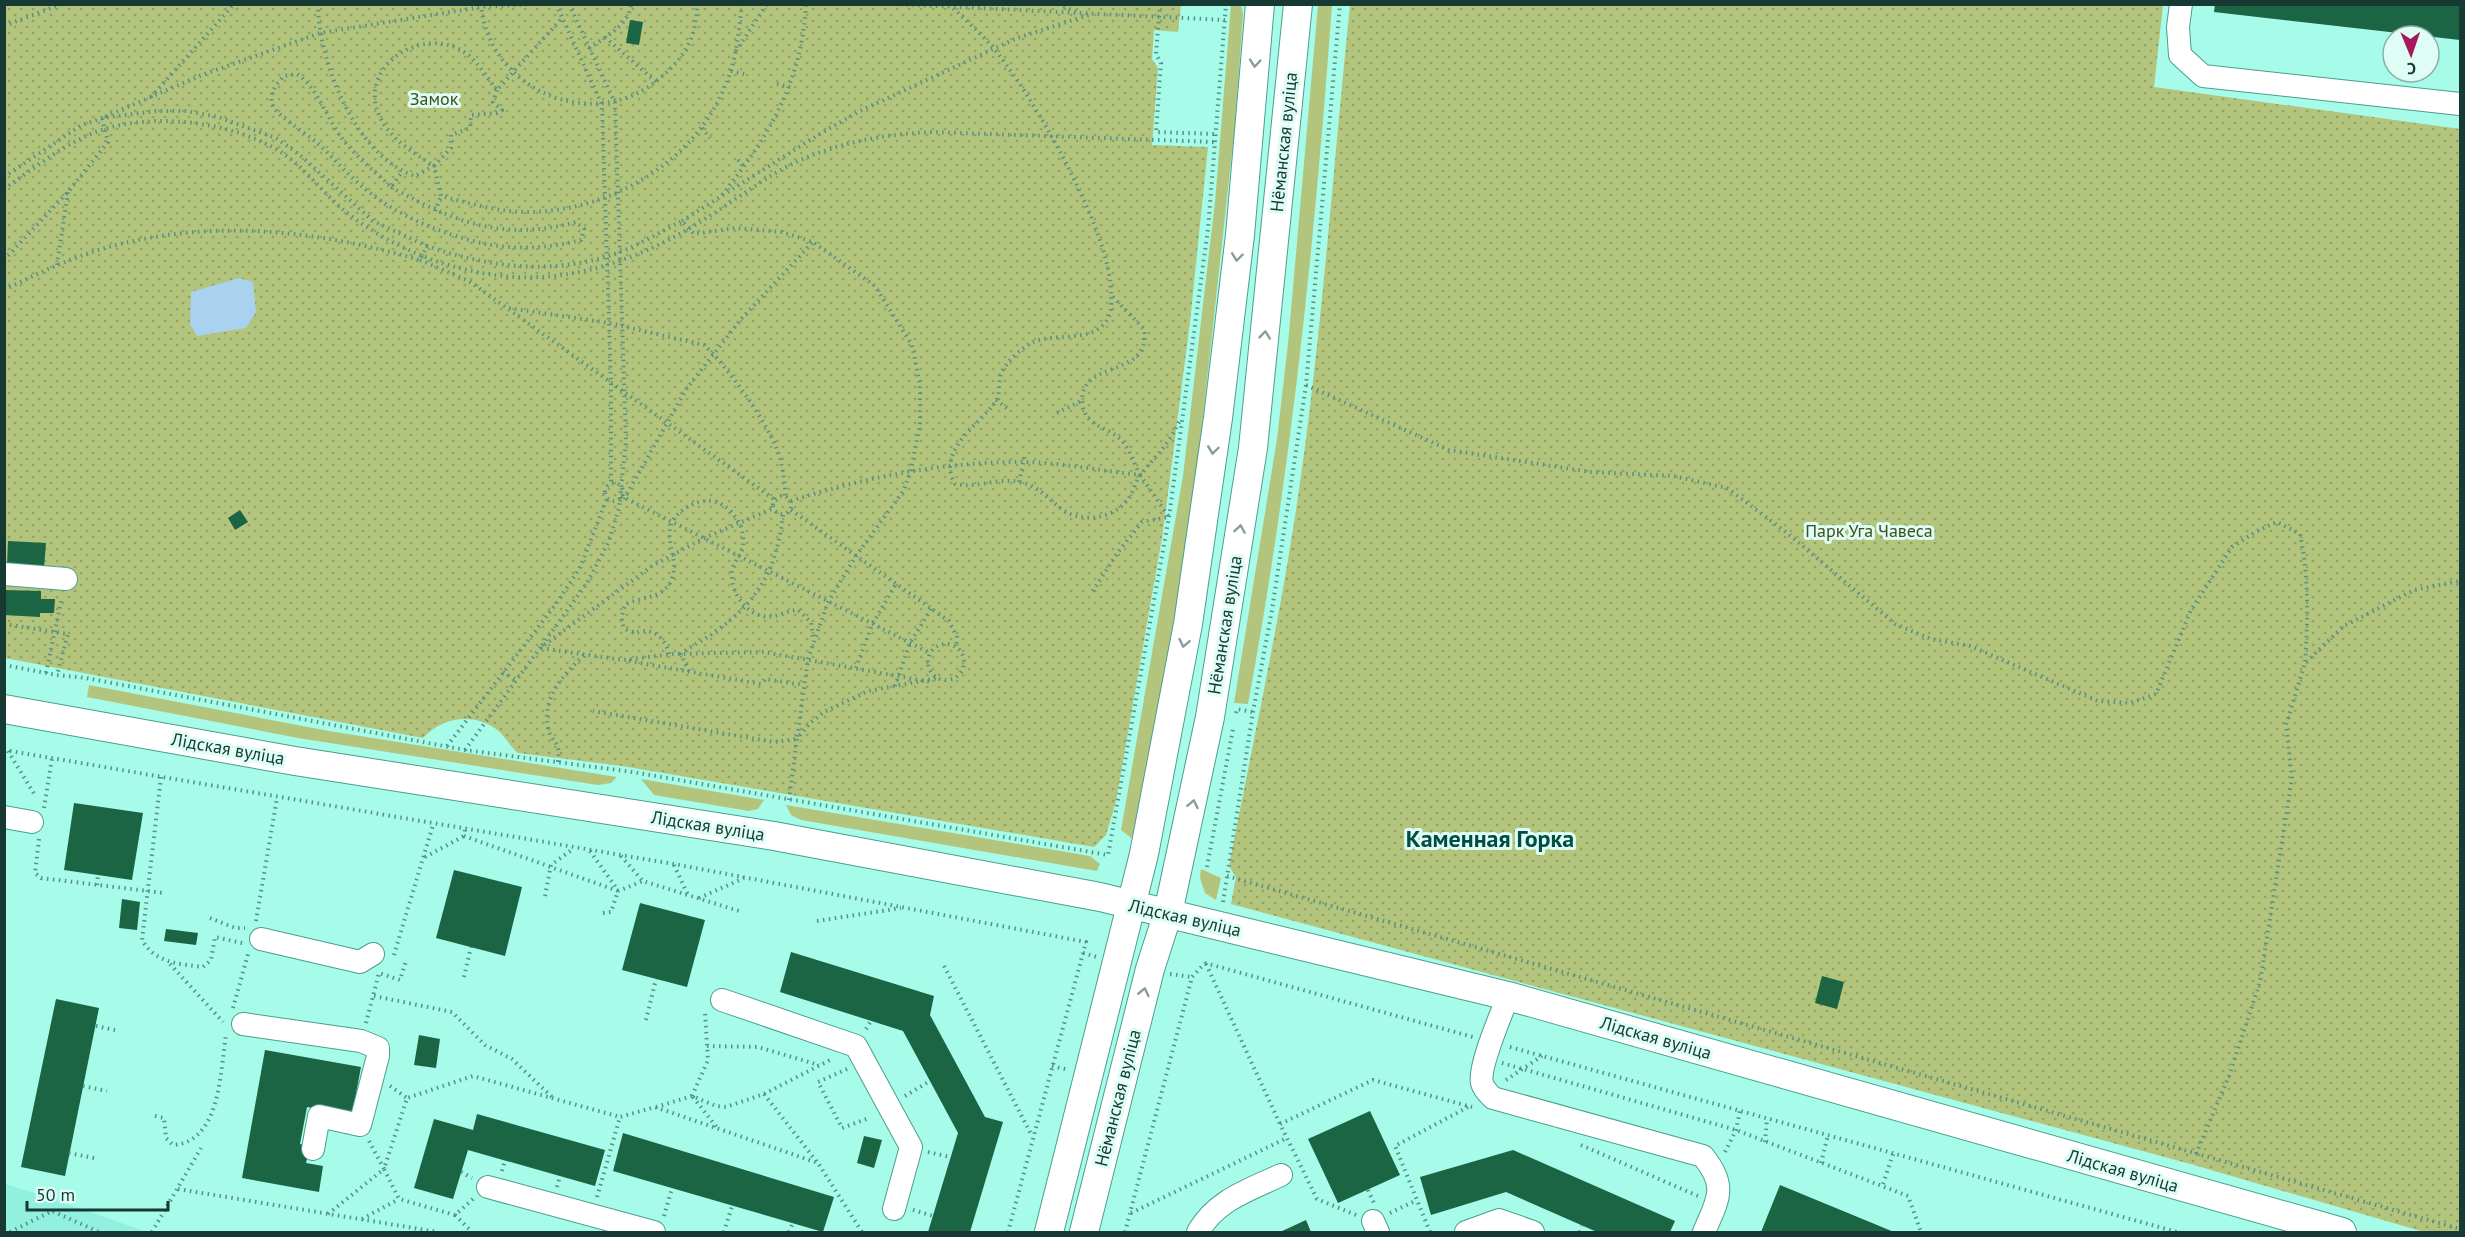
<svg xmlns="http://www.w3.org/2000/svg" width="2465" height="1237" font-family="'PT Sans',sans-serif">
  <defs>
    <pattern id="park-dots" width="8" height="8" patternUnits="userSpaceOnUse" patternTransform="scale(1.5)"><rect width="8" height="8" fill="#b3c57d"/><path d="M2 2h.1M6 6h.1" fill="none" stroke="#91a167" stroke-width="1.8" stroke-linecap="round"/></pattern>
  </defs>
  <rect width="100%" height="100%" fill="#a6fbe9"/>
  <path fill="#91f1de" d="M5,1184l48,15 94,33h-142z"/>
  <path fill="#b3c57d" d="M1231,5h10l2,9 -8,111 -35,319 -19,141 -47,255 -13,-10 62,-354 32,-274z
    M1318,5h14c-17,234 -41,468 -84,699l-14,-1 43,-264 11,-95z
    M89,685l240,46 288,46 -6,6 -13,2 -300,-47 -211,-41z
    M641,779l123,21 -6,9 -9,2 -95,-16z
    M786,805l304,51 10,8 -3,7 -296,-51 -10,-5z
    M1201,869l20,9 -5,22 -11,-7 -5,-15z"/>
  <path fill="url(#park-dots)" d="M4,5h1177l-3,27 -24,-2 -2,29 6,9 -6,77 56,2 -18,175 -27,210 -47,269 -10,34 -12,12 -472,-81 -104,-13c-9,-7 -13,-18 -22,-24 -24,-17 -55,-11 -73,9l-418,-80z
    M1350,5h813l-9,82 306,42v1103h-36l-230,-67 -963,-261 5,-27 -7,-11c22,-115 47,-228 65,-343 27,-172 38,-346 56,-518z"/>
  <path fill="#a9d2ef" d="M239,278l14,4 3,30 -10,16 -49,8 -7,-12 1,-32z"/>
  <path fill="#1b6444" d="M2215,4h245v36l-246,-28z
    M630,20l13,2 -4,23 -13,-2z
    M240,510l8,12 -13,8 -7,-12z
    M8,541l38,2 -2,25 -37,-2z
    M4,590l37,1v8h14l-1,14h-14v4l-36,-2z
    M74,803l69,10 -11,67 -68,-10z
    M454,870l68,17 -17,69 -69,-18z
    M122,899l18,3 -3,28 -18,-2z
    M640,903l65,17 -18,67 -65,-17z
    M166,929l32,4 -2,12 -32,-4z
    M791,952l143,44 -4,19 55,102 18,5 -33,110h-42l30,-99 -55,-102 -123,-39z
    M1822,976l22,6 -7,27 -22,-6z
    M56,999l43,9 -34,168 -44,-9z
    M419,1035l21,4 -4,29 -22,-3z
    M265,1050l96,17 -9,48 -45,-8 -7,37 10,2 -4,17 17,3 -4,26 -77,-14z
    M1370,1111l30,64 -62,28 -30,-64z
    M477,1114l128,36 -10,36 -127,-36 -15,49 -39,-11 20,-69 39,11z
    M623,1133l211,64 -11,35 -210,-61z
    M864,1136l18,4 -8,28 -17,-5z
    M1513,1150l162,71 -5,11h-73l-91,-40 -75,23 -11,-38z
    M1780,1185l114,47h-133z
    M1306,1220l5,12h-31z"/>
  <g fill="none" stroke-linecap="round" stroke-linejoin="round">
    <defs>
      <path id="minor" d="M2181,4l-3,23 2,28 23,21 257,28
        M4,574l62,5
        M4,817l28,5
        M261,939l99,23 13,-8
        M1508,996c-6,17 -30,71 -26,87 2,7 6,10 11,15l210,58c25,31 15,43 1,76
        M722,1000l134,46 55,101 -17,62
        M243,1024l118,17 17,7v8l-18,69 -41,-9 -6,33
        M488,1187l166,45
        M1373,1221l5,11
        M1198,1232c18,-32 51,-42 83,-57
        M1466,1232l33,-12 34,12"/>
      <path id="major" d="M4,709l291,52 479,75 326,61 408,99 834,236
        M1049,1232l95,-378 44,-230 30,-206 22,-183 20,-231
        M1084,1232l66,-263 18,-56 42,-196 43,-269 45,-444"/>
    </defs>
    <use href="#minor" stroke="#4a9e8f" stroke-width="24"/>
    <use href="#major" stroke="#4a9e8f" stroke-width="30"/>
    <path stroke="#579085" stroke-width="4" stroke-dasharray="1.5 4.5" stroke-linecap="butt" d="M318,4c0,57 38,153 97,172l19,-10 7,30c28,7 57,16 85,16 86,0 174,-52 203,-136 8,-22 10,-48 13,-72
      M481,4c7,86 112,131 178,75 14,-11 27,-26 33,-43 4,-10 4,-21 6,-32
      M556,4l46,101 9,276v102
      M569,4l46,99 11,339 -7,66 -10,33 -22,42 -47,65 83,12 50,-6 91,-2 167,30
      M894,4l331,16
      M949,4c13,13 27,25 40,39 41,46 124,191 122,252
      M1058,4l18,8
      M1160,4l-4,50 5,9 -5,69 59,2
      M4,26l58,-22
      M605,37l51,45
      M589,48c16,-11 40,-22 42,-44
      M736,51l31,-47
      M731,71l13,3
      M777,84l13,3
      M497,90l-4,12 9,8 -5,3 -26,2 -1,13 -19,7v13l-17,18c-20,-13 -43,-26 -54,-49 -24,-49 41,-93 84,-65 13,8 23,26 33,38l65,-72
      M151,97l83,-93
      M702,128l8,10
      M738,160l7,7
      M4,177l76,-51 22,-8 54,-7h31l31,6 58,21 24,17 73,66 54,25
      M391,187c63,35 113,55 185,35l8,7 -3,11c-30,8 -64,10 -95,4 -46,-10 -96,-31 -130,-63 -14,-12 -25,-26 -39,-38 -11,-10 -35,-24 -43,-35 -7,-12 2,-24 10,-32l13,-2c22,15 30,46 47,67 14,17 31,31 47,46l11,-15
      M4,189c25,-17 51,-38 78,-51 57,-29 149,-19 202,16 21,15 37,36 56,53 45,38 105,63 163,69 74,8 147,-21 208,-61 31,-19 59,-42 92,-56 42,-18 85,-25 130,-27l282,10
      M722,195c47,-59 80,-113 84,-191
      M435,211l6,-15
      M682,221l136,-86 42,-24 157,-73 75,-24
      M4,260l64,-68 40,-50 -6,-24 100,-43 118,-42 161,-26 51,-3
      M420,260l49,21 306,219
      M57,265l11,-73
      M4,290c33,-16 66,-32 101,-42 106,-30 211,-18 315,12l7,-14c64,22 128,30 193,6 21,-8 42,-21 62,-31l12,13 41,-6 47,4 31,10 62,44 37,59 8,40v39l-9,46 -7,20 -48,66 -28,46 -20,57 -11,80 -23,3 -181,-31
      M509,308l100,15 95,22c23,21 60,73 72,102 7,16 8,33 10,50
      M1306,385l143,65 142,22 82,4 54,12 59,44 109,92 36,15 39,7 128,55 32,2 26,-9 35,-84 41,-63 25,-16 20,-9 23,12c9,42 8,86 5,129
      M996,400l12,9
      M1057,413l26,-13
      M1140,475c-6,-11 -10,-27 -20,-36 -12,-12 -33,-12 -37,-32 -9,-50 69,-26 61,-78l-33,-34c1,11 0,22 -8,30 -17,17 -49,8 -70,17 -10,4 -29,22 -32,32 -4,11 1,20 -7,30 -17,22 -58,48 -39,80 21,5 42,-7 64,-2 24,4 33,25 54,33 20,7 46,0 57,-19 4,-6 5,-14 10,-20 17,-23 27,-28 40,-56
      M1019,482l6,-27
      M605 492a9 9 0 1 1 18 0a9 9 0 1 1-18 0Z
      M773 505a9 9 0 1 1 18 0a9 9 0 1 1-18 0Z
      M621,496l309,157
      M624,499l63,-111 55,-70 71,-76
      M791,501c74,-24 152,-39 230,-39 39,0 80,9 119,13l29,42 -27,5 -24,30 -27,42
      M791,510l158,111 8,16 -1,11
      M4,624l64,10 -11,41
      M928 662a18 18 0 1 1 36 0a18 18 0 1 1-36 0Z
      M669,654c-3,-13 -12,-24 -27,-23 -6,1 -4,3 -10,1 -14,-3 -11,-18 -6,-28 15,-7 34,-5 44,-21 15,-26 -19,-54 16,-75 8,-5 16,-8 26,-7 21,4 36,29 30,49 -3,7 -9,14 -10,21 -2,19 12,42 31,45 13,3 23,-6 35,-6l13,12 2,18
      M629,661l132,23 4,-5 39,6
      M4,665l53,10 29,3 379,72 168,22 475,83 61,-338 39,-288 18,-225
      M856,668l16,-43 24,-41
      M689,671l-8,-17c11,-9 24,-14 35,-23 44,-31 61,-64 67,-116
      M503,672l13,8
      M46,673l16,-76
      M895,686l15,-43 21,-34
      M1236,713l1,-4 16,3
      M447,746l109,-142 24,-36 27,-70
      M4,750l670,114 412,78 -78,290
      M465,750l75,-102 112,-82 50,-27 72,-31
      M8,751l28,46
      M558,762c3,-23 -6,-17 -10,-34 -6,-32 16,-53 36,-73
      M161,777l-19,163c13,23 37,24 61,27l8,-7 4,-23 27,6
      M789,800l8,-61 12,-15 15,-12 44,-21 70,-13
      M44,808l8,-50
      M465,830l-1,6 154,55
      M39,839l-4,34 6,5 123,15
      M590,851l27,38
      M621,856l22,25 96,30
      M425,857l39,-21
      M674,865l14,30
      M1207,867l26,-138
      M1227,876l1233,353
      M97,885l1,-10
      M545,896l6,-31 22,-16
      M699,898l45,-20
      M1223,902l30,-190 19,-102 34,-225 34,-381
      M603,913l8,-1 7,-21 25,-10
      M210,918l25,10h10
      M256,921l21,-123
      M817,921l84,-13
      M1083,953l14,4
      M394,955l39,-130
      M1205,963l268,74
      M170,964l53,58
      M1206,964l74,160
      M944,966l88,170
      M1170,974l22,3
      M464,977l7,-30
      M374,996l78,16 33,33 27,14 40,38
      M233,1008l15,-54
      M646,1020l10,-41
      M366,1023l13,-50 21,7 6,-19
      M96,1026l23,5
      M866,1029l5,-8
      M707,1046l51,1 61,18
      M1510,1047l667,185
      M1502,1063l234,67 172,66 13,36
      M1052,1066l17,4
      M847,1069l-29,13 24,46 27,-10
      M1506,1080l36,-24
      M83,1086l24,5
      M390,1086l17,12
      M764,1094l53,68
      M692,1096l16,-36 -3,-47
      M905,1096l25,-15
      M693,1097l25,32
      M656,1107l36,-11 24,10 10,1 38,-13 68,-35
      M155,1116l9,2 2,20 7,7c48,-3 47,-74 53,-110
      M1765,1142l2,-23
      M1581,1145l117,51
      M928,1152l22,5
      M1725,1152l11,-22 4,-19
      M69,1153l25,5
      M2196,1154l33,-78 31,-94 32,-204 -6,-53 19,-62 39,-37 70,-36 46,-9
      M1821,1163l7,-28
      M502,1171l3,-11
      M461,1172l11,6
      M1883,1184l10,-30
      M557,1187l3,-11
      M178,1189l260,43
      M1368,1190l6,13
      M597,1197l23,-80 35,-10 163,56 44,69
      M473,1199l-18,16 -56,-16 -15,-30 23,-71 66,-22 147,41
      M913,1210l20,6
      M1131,1213l156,-75
      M1390,1213l27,-13
      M328,1214l56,-45 -15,-28
      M455,1215l17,17
      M1356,1215l-39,-16 -37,-75 93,-44 99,27
      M664,1216l8,-28
      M362,1219l37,-20
      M10,1232l42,-21 47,21
      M152,1232l49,-84
      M724,1232l8,-26
      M789,1232l3,-7
      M1125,1232l67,-255 13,-14
      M1430,1232l-35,-86 73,-39
      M1580,1232l2,-6"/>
    <use href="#minor" stroke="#fff" stroke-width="22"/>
    <use href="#major" stroke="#fff" stroke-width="28"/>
  </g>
  <defs><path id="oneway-chevron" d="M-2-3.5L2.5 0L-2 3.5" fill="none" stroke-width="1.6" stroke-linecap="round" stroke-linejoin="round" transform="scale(1.5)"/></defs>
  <g stroke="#8a9c99">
    <use href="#oneway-chevron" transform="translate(1255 63) rotate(95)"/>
    <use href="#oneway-chevron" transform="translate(1237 257) rotate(97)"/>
    <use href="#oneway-chevron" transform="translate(1265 335) rotate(-84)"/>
    <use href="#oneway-chevron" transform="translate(1213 450) rotate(98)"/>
    <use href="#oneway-chevron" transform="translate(1240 529) rotate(-81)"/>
    <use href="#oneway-chevron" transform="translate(1184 643) rotate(101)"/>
    <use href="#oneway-chevron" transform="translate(1193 804) rotate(-78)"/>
    <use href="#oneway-chevron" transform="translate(1144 992) rotate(-77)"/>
  </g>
  <g text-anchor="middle" stroke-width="6" stroke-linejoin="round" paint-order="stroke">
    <g font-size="18" fill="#424d1d" stroke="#ddfdf5">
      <text x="434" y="105">Замок</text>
      <text x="1869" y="537">Парк Уга Чавеса</text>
    </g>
    <g font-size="18" fill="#163933" stroke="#ddfdf5">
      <text transform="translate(1284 142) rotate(-84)" y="6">Нёманская вуліца</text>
      <text transform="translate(1225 625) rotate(-81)" y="6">Нёманская вуліца</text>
      <text transform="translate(228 749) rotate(10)" y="6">Лідская вуліца</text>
      <text transform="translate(708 826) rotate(9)" y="6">Лідская вуліца</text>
      <text transform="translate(1185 918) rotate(13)" y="6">Лідская вуліца</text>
      <text transform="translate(1656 1038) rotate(16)" y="6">Лідская вуліца</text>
      <text transform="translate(1118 1098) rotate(-76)" y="6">Нёманская вуліца</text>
      <text transform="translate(2123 1171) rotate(16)" y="6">Лідская вуліца</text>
    </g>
    <g font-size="24" font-weight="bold" fill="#004e43" stroke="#ddfdf5">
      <text x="1490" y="847">Каменная Горка</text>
    </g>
  </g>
  <rect width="2465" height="1237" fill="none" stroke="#163933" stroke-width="12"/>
  <g transform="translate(2411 54) rotate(178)"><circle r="28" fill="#ddfdf5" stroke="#8dafa7" stroke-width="1.5"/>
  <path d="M0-4.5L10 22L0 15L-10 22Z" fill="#a61859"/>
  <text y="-9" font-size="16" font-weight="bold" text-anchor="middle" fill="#163933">С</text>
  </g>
  <path d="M27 1201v9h141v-9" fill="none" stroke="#163933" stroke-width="3"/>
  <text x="36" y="1201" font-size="18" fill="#163933" stroke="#ddfdf5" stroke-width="4.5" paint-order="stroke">50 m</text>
</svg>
